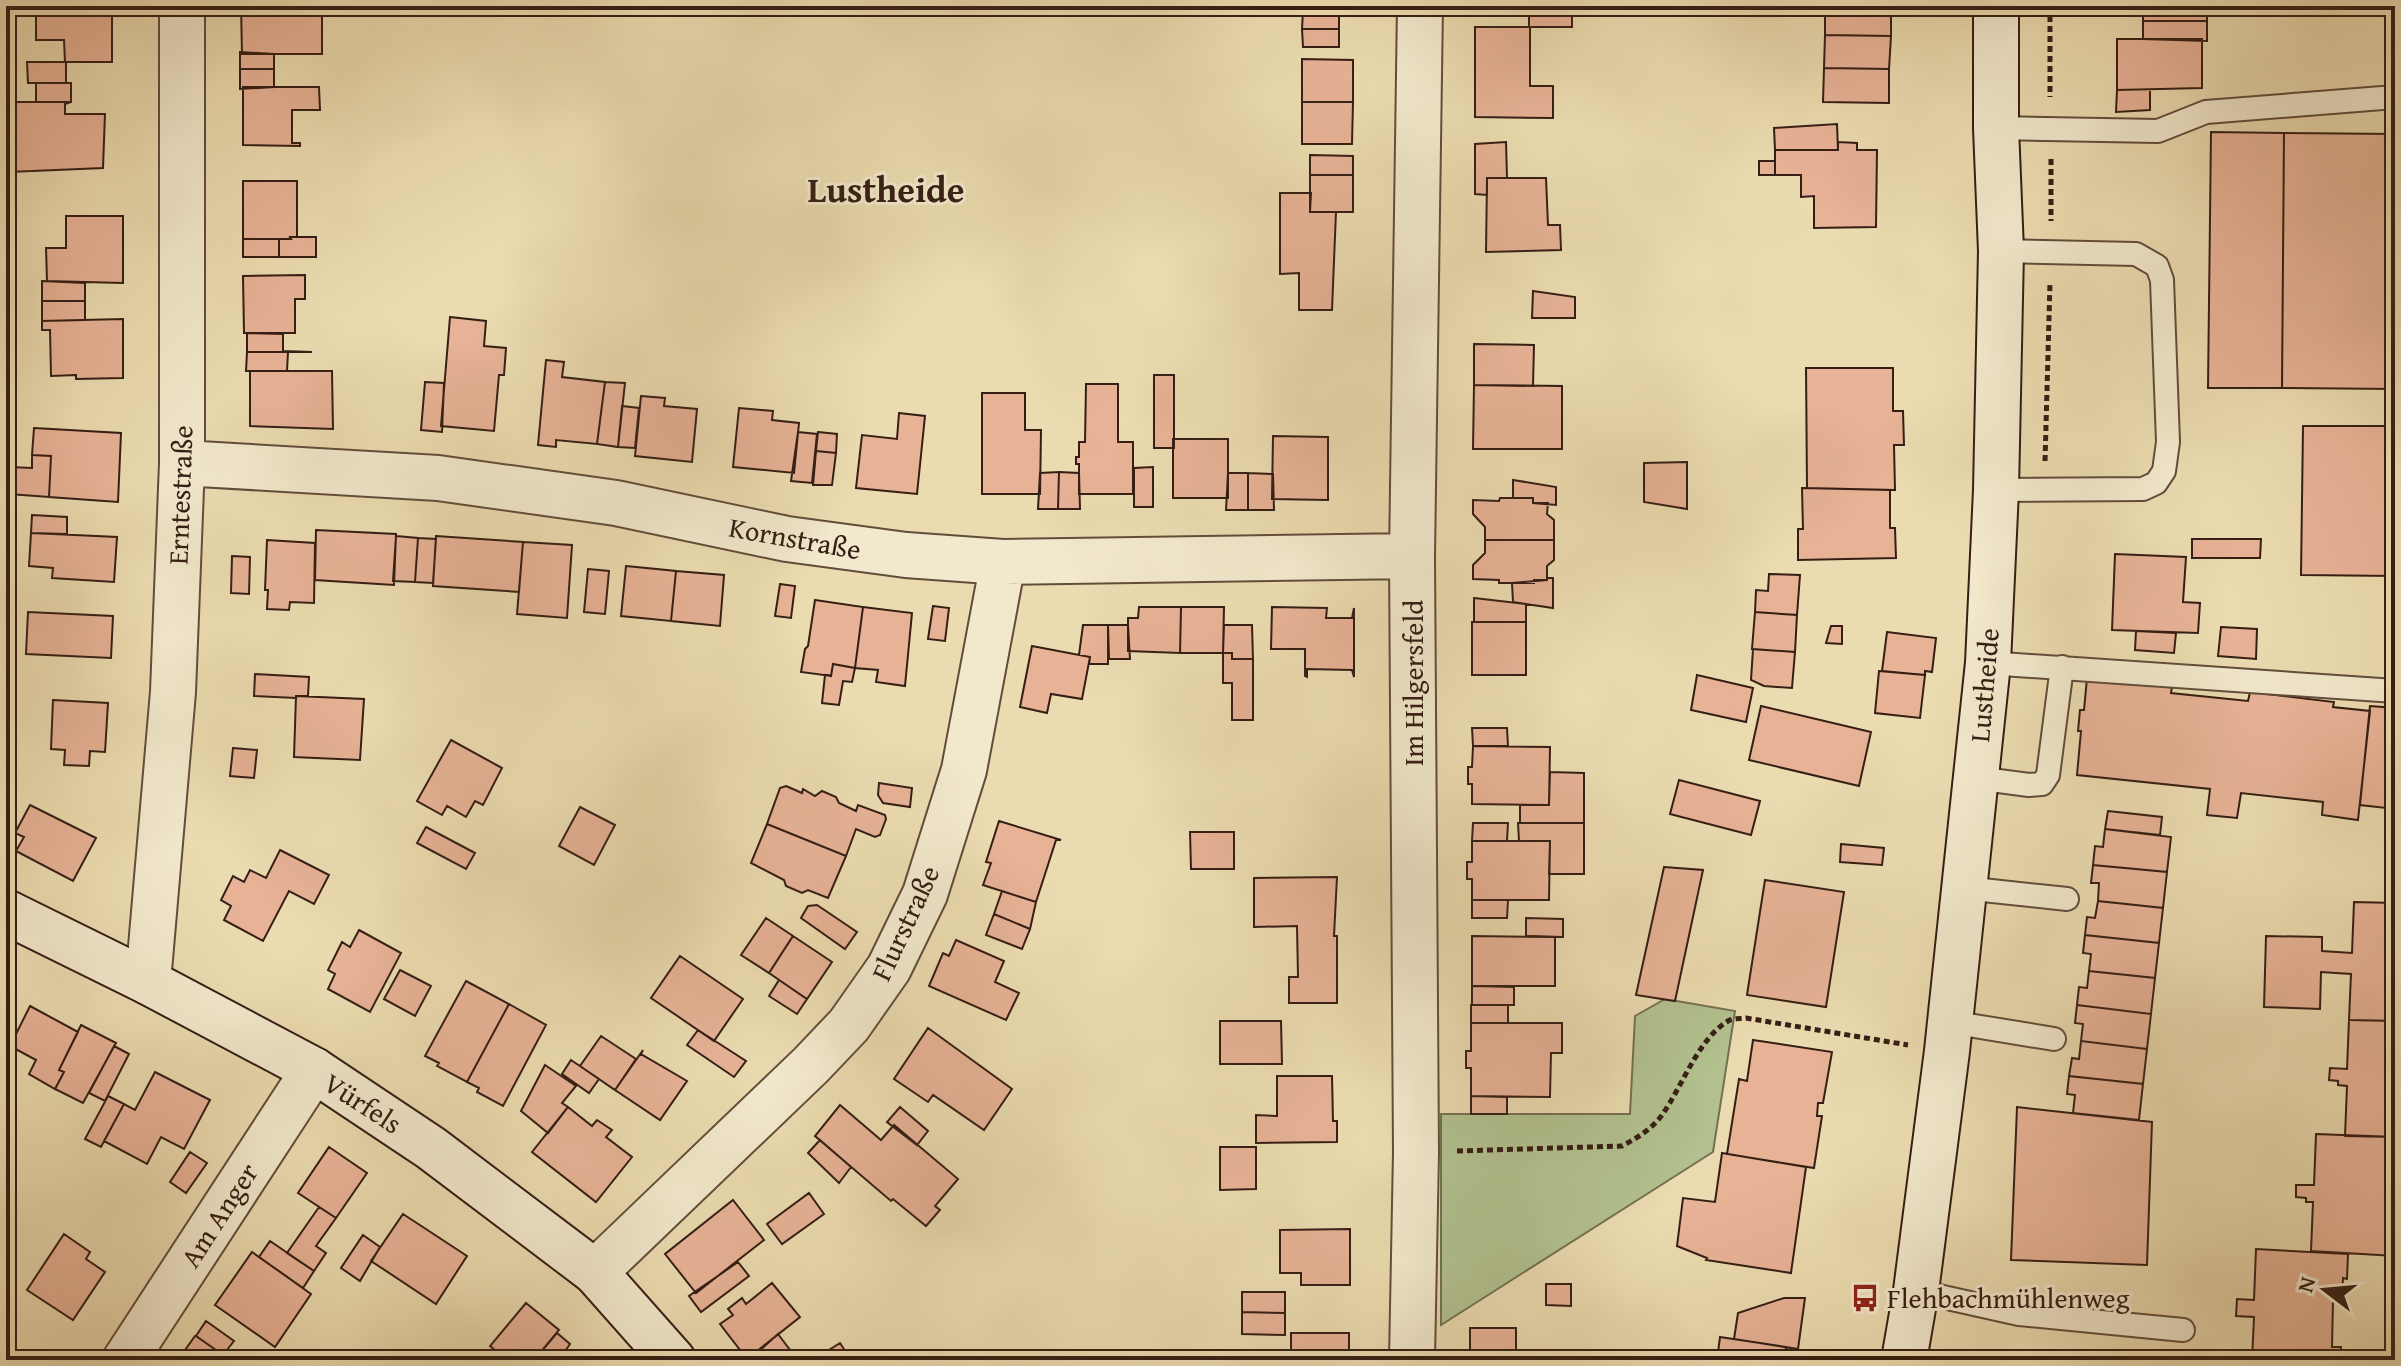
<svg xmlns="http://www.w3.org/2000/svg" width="2401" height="1366" font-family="'Gentium Book Plus',serif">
  <rect width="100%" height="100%" fill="#ebdbb0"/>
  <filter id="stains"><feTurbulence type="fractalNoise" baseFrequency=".0025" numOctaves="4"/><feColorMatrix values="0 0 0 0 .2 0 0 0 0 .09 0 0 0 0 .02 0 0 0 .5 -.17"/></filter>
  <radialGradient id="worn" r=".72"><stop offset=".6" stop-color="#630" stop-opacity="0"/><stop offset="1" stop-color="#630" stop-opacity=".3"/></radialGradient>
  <path fill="#b2c18f" stroke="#747052" stroke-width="2" d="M1665,999l70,12 -22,141 -272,173v-211h189l5,-98z"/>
  <path fill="#e7b296" stroke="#351e14" stroke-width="2" d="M36,6h85v7h-9v49h-47l-1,-22h-28z
    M241,6h81v48h-80z
    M1529,6h43v21h-43z
    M1825,6h66v30l-66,-1z
    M2143,6h64v15h-64z
    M1303,10h36v19h-37z
    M2143,21h64v20l-64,-2z
    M1475,27h55v59h23v32l-78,-1z
    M2392,27h3v60h-4z
    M1302,29h37v18h-36z
    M1825,35l66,1 -2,33 -65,-1z
    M2117,39h85v49l-85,2z
    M240,52l34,2v15h-34z
    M1302,59l51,1v42h-51z
    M27,62h39v21h-38z
    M1824,68l65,1v34l-66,-1z
    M240,69h34v18l-34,2z
    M36,83h35v19h-35z
    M243,87h76l1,23h-28v33h8v3l-57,-1z
    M2117,90h33v20l-34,2z
    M9,102h62l-6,2v10h40l-2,54 -94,4z
    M1302,102h51l-1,42h-50z
    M1837,124l1,26h-63l-1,-22z
    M2211,132l73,1 -2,255h-74z
    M2284,133l111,1v255l-113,-1z
    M1506,142l1,36h-20v17l-12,-1v-50z
    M1838,142l19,1v7h20l-1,77 -62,1v-32l-13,1v-22h-26v-25h63z
    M1310,155l43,1v19h-43z
    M1759,161h16v14h-16z
    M1310,175h43v37h-43z
    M1487,178h59l2,47h12l1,25 -75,2z
    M243,181h54v56h-7l1,2h-48z
    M1280,193h31l-1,19h26l-4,98h-33v-37l-19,1z
    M66,216h57v67l-76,-2 -1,-33h20z
    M290,237h26v20h-37v-18h12z
    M243,239h36v18h-36z
    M305,275v24h-10v34h-51l-1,-57z
    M42,281l43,2v18h-43z
    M1533,291l42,6v21h-43z
    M42,301h43v19l-43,1z
    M450,317l36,4 -2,25 22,2 -2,27h-5l-5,56 -53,-5z
    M123,319v59l-47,1v-4l-25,1 -1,-46h-8v-9z
    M247,333l36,1v17l29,1h-65z
    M1474,344l60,1 -1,41 -59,-1z
    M247,352h41l-1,19h-41z
    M546,360l18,2 -2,15 43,5 -8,62 -41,-4v7l-18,-2z
    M1806,368h87v43h10l1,34h-10l1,45 -88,-2z
    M250,371h82l1,58 -83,-3z
    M1154,375h20v73h-20z
    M425,382l19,1 -2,49 -21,-2z
    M605,382l20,1 -7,64 -21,-3z
    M1086,384h32v58h15v52h-54v-30h-3v-7h3v-15h6z
    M1474,385l88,1v63h-89z
    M982,393h43v37h16l-1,64h-58z
    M641,396l24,2 -1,8 33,3 -5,53 -57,-6z
    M622,406l17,2 -4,40 -17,-1z
    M739,408l34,3 -1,9 27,3 -5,50 -61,-6z
    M899,413l26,3 -8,78 -61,-6 6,-53 35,4z
    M2303,426h92v150l-94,-1z
    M34,428l87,5 -3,69 -69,-5 2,-41 -19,-1z
    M798,432l19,2 -5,49 -21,-2z
    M818,432l19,2 -1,19 -20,-2z
    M1273,436l55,1v63l-56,-1z
    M1173,439h55v59h-55z
    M816,451l20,2 -4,32h-19z
    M32,455l19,1 -2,41 -40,-3 1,-27 22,1z
    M1687,462v47l-43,-7v-39z
    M1153,467v40h-19v-39z
    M1059,472l-1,37h-20l2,-36z
    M1059,472l20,1 1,36h-22z
    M1228,473h20v37h-22z
    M1248,473l25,1 1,36h-26z
    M1513,480l43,7v18l-23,-2v-5h-20z
    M1802,488l88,2v38h5l1,30 -98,2v-31h5z
    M1500,498h33v5h15l-1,11 7,6v20h-69v-13l-12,-13v-14l26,1z
    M32,515l35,2v17l-36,-1z
    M316,530l80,4 -2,51 -79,-5z
    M31,533l86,4 -3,45 -62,-4 1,-10 -24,-2z
    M396,536l22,2 -3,44 -22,-1z
    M436,536l87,6 -4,50 -86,-6z
    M418,538l18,1 -3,44 -18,-1z
    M2192,539h69l-1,19h-68z
    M267,540l48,3 -1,60 -24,-1 -1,8 -22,-1 1,-19h-3z
    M1485,540h69v20l-7,6v14l-35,3h-13v-3l-26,-1v-14l12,-12z
    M523,542l49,3 -5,73 -50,-4z
    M2115,554l71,3 -3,45 17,1 -2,30 -86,-3z
    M232,556l18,1 -1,37 -18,-1z
    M626,566l50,5 -5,50 -50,-5z
    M588,569l21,2 -4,43 -21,-2z
    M676,571l48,4 -4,51 -49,-5z
    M1769,574l31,1 -3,40 -42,-3 1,-22 12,1z
    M1547,578h6v30l-40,-6 -1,-19h22v-3h13z
    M780,584l15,2 -4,32 -16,-2z
    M1474,598l52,6v18h-52z
    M815,600l48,7 -8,61 -22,-4 -2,12 -30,-4 4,-23 3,-3z
    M933,606l16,2 -4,33 -17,-2z
    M863,607l49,6 -7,73 -29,-4 2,-12 -23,-2z
    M1139,607h42l-1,46 -52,-2v-33h10z
    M1181,607h43l-1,46h-43z
    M1272,607l55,1 -1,10h26l2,-10v69l-2,-7 -45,-1v8l-2,-1v-27h-34z
    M28,612l85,4 -2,42 -85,-4z
    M1755,612l42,3 -2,37 -43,-3z
    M1472,622h54v53h-54z
    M1083,625h25v39h-19l1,-7 -11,-2z
    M1108,625h20l2,34h-21z
    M1224,625h28l1,34h-21v-6h-9z
    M1831,626h11v18l-16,-1z
    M2221,627l36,2 -1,30 -38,-3z
    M2136,631l40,2 -2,20 -39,-3z
    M1887,632l49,6 -4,34 -7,-1v4l-43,-4z
    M1032,646l58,11 -8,42 -31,-5 -4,19 -27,-6z
    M1753,649l42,3 -3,36 -28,-2 -13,-6z
    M1223,653h9v6h21v61h-21v-37h-9z
    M833,664l22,4 -3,14 -9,-1 -4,24 -17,-2 3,-28 6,1z
    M1879,671l46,4 -5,43 -45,-5z
    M255,674l54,3 -1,19h-12v2l-42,-2z
    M1697,675l56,13 -7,34 -55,-12z
    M2087,678l85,9 -1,6 77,8 2,-9 84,10 -1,5 37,4 -12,109 -36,-5 1,-13 -82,-9 -4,25 -30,-3 3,-26 -133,-14 4,-44h-3l2,-21h4z
    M296,696l68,3 -4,61 -66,-3z
    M53,700l55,3 -3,49 -15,-1 -1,15 -25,-1 1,-15 -14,-1z
    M1761,706l110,26 -12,54 -110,-26z
    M2370,706l25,2v101l-35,-4z
    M1472,728h35l1,18h-35z
    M451,740l51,28 -19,37 -8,-4 -9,16 -19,-11 -5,9 -25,-14z
    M1473,746l77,1 -1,58 -77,-1v-20h-4v-17h4z
    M233,748l24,2 -3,28 -24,-2z
    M1550,772l34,1v50h-64v-18h29z
    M1679,780l81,21 -9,34 -81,-21z
    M879,783l33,5 -2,19 -27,-4 -5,-8z
    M786,786l16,7 1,-4 12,7 7,-5 14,6 3,6 17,8 2,-6 27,10 1,4 -6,16 -5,2 -19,-8 -10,27 -79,-32 13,-36z
    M30,805l66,33 -23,43 -57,-30 8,-14 -9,-4z
    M580,807l35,18 -21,40 -35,-19z
    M2108,811l54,6 -2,18 -55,-6z
    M999,821l62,19h-5l-20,62 -53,-17 8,-22 -5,-1z
    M1473,823h35l-1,18h-35z
    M1518,823h66v51h-35l1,-33h-31z
    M767,824l79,32 -18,42 -20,-8 -6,3 -16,-7 -2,-6 -33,-17z
    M426,827l49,26 -9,16 -49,-26z
    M2105,829l66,8 -4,35 -74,-7 2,-19 8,1z
    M1190,832h44v37h-43z
    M1472,841h78l-1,59h-77v-21h-5v-17h5z
    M1841,844l43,4 -2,17 -42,-3z
    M280,850l49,25 -15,29 -25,-13 -26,50 -39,-21 7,-14 -10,-6 12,-24 11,6 6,-12 16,8z
    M2093,865l74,7 -4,36 -65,-7 1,-18h-8z
    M1664,867l39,3 -28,131 -39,-6z
    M1337,877l-3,59h3v67h-48v-26h9l-1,-51 -43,1v-49z
    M1765,880l79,12 -18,115 -79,-12z
    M1002,891l34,11 -6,27 -36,-15z
    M1472,900h36l-1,18h-35z
    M2098,901l65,7 -4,35 -74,-8 2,-18 8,1z
    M2354,902l41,1v118l-46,-1 2,-46 -30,-2 -1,37 -56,-2 2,-71 56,1v14l30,2z
    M817,905l40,27 -12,17 -44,-31 7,-12z
    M994,914l36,15 -8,20 -36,-14z
    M766,918l27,18 -24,37 -28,-18z
    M1526,918l37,1v18l-37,-1z
    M359,930l42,23 -31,59 -42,-23 7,-15 -7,-4 14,-28 8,5z
    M2085,935l74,8 -4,35 -66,-7 2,-17 -8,-1z
    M793,936l39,26 -25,37 -38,-26z
    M1472,936l83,1v49h-83z
    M956,940l48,21 -9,21 24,11 -13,27 -77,-34 14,-33 6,3z
    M680,956l63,43 -29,42 -63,-43z
    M400,970l31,16 -16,30 -31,-17z
    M2089,971l66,7 -4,36 -74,-9 2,-18 8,1z
    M779,980l28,19 -10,15 -28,-18z
    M466,981l43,23 -42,78 -30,-16 2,-3 -14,-7z
    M1472,986l42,1v18h-42z
    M509,1004l37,21 -43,81 -26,-14 2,-4 -12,-6z
    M1471,1005h37v18h-37z
    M2077,1005l74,9 -4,35 -66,-8 2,-17 -8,-1z
    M30,1006l48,26 -19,38 5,2 -9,17 -26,-15 7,-14 -26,-14z
    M2349,1020l46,1v116l-50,-1 2,-50 -9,-1v-4l-9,-1 1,-12 17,1z
    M1220,1021h61l1,43h-62z
    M1471,1023h91v30h-11l-1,44 -79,-1v-28h-5v-17h5z
    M81,1025l35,18 -33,60 -28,-14 9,-17 -5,-2z
    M928,1028l84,61 -28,41 -51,-35 -5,7 -34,-23z
    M698,1030l48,31 -12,16 -47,-32z
    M601,1036l35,23 -21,31 -35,-24z
    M1753,1040l79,12 -9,51h-5l-1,13h5l-8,52 -87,-14 12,-75 8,2z
    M2081,1041l66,8 -4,35 -74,-8 3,-18 7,1z
    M114,1046l15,8 -24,47 -16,-8z
    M643,1050l-2,4 46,27 -27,39 -45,-30z
    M571,1060l28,19 -10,14 -27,-19z
    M545,1065l31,21 -14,17 6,4 -20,26 -27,-22z
    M155,1072l55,28 -26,49 -23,-12 -14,27 -43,-23 20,-37 11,6z
    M1277,1076h55l1,45h4v21l-81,1v-28l21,1z
    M2069,1076l74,8 -4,36 -66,-7 2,-18 -8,-1z
    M108,1096l16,8 -23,43 -16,-8z
    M1471,1096l36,1v17h-36z
    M840,1105l41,35 13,-15 64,54 -23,27 5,4 -14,16 -33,-27 -2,2 -76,-65z
    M568,1107l24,19 5,-6 15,10 -6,7 26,20 -36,45 -64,-50z
    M900,1107l28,24 -11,14 -30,-23z
    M2017,1107l135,15 -5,143 -136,-5z
    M2316,1134l79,3 -4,94h4v25l-84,-5 2,-49h-7v-4l-10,-1v-12h18z
    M820,1140l31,27 -12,16 -31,-30z
    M329,1147l38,26 -31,45 -38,-25z
    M1220,1147h36v42l-36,1z
    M190,1152l17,11 -21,30 -16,-11z
    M1722,1153l84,14 -15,106 -85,-13 1,-2 -30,-12 6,-48 32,4z
    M809,1193l15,21 -42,30 -15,-20z
    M733,1200l31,40 -68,53 -31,-39z
    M319,1207l17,11 -20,28 10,7 -12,18 -27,-18z
    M403,1214l64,42 -31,48 -65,-43z
    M1350,1229v56h-49v-12h-21v-43z
    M64,1234l26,18 -4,7 19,13 -32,48 -46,-30z
    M363,1235l17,12 -20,34 -19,-13z
    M270,1241l44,30 -11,17 -44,-31z
    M2256,1249l92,5 -1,25 -4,-1 -1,23h-9l-1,46h9l-1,13h-88l2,-43 -18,-1 1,-17 17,1z
    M252,1252l59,42 -36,53 -60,-42z
    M738,1262l11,14 -48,36 -12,-16z
    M772,1283l28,34 -53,42 -27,-35 13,-9 -5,-6 14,-11 4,6z
    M1546,1284h25v22l-25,-1z
    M1242,1292h43v21l-43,-1z
    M1784,1298h21l-7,51 -64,-10 4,-26z
    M526,1303l33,27 -25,30h-27l-17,-14z
    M1242,1312l43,1v22l-43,-1z
    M206,1321l28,20 -11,14 -27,-19z
    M6,1322l10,4 -8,20 6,2 -5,12h-3z
    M1470,1328h46v32h-46z
    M557,1333l13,11 -11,16h-25z
    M1291,1333h58v27h-58z
    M778,1334l12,16 -14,10h-27z
    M195,1336h1l34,24h-52z
    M1720,1337l66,10 -2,13h-67z
    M840,1343l11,17h-38z
    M790,1350l6,10h-20z
    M2029,1352l28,1v3l38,2v2h-80v-5h14z"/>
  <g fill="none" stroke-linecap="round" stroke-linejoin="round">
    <defs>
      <path id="lane" d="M1996,128l162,3 48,-19 189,-15
        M1996,490l147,-1 13,-6 8,-12 4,-29 -6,-162 -5,-14 -21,-12 -135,-3
        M1988,663l407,28
        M1976,778l53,7 13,-1 6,-9 14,-108
        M1964,888l103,11
        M1950,1022l104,17
        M1916,1291l103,23 164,16"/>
      <path id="street" d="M182,463l256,15 178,25 171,36 119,16 97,7 409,-6
        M148,982l25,-290 9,-229v-457
        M595,1272l216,-207 38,-40 40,-57 36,-74 39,-124 39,-208
        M125,1360l189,-290
        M1412,1360l4,-208 -4,-596 8,-550"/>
      <path id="secondary" d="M6,912l142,70 166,88 117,78 164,124 78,88
        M1904,1360l12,-69 31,-240 41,-388 8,-173 5,-239 -5,-123v-122"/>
    </defs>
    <use href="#lane" stroke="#624d3b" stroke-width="26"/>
    <use href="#street" stroke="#624d3b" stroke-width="48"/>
    <use href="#secondary" stroke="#351e14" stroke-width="48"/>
    <path stroke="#351e14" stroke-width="5" stroke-dasharray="6 4" stroke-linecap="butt" d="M2050,6v91
      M2051,159v62
      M2045,461l5,-178
      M1457,1151l165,-5c15,-8 30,-17 40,-31 20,-28 36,-76 66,-94 5,-3 12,-2 18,-3l162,27"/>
    <use href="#lane" stroke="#f2e8cc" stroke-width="22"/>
    <use href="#street" stroke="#f2e8cc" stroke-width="44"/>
    <use href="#secondary" stroke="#f2e8cc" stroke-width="44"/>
  </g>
  <defs>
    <symbol id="bus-bare" viewBox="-9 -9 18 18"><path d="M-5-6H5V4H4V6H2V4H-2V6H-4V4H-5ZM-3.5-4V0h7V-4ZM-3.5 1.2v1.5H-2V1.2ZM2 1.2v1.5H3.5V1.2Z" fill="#8f2418" stroke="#f2e8cc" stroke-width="2.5" paint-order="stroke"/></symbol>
  </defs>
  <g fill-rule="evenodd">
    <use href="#bus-bare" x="1845" y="1278" width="40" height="40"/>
  </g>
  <g text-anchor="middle" stroke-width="6" stroke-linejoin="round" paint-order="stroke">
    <g font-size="28" fill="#351e14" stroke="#f2e8cc">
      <text transform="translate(180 495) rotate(-88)" y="10">Erntestraße</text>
      <text transform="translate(795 538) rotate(10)" y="10">Kornstraße</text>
      <text transform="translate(1413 683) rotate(-90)" y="10">Im Hilgersfeld</text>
      <text transform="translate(1984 685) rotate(-85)" y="10">Lustheide</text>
      <text transform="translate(905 923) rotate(-65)" y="10">Flurstraße</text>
      <text transform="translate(363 1103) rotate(33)" y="10">Vürfels</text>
      <text transform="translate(219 1215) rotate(-57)" y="10">Am Anger</text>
    </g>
    <g font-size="28" fill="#351e14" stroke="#f2e8cc" text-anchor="start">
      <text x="1887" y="1308">Flehbachmühlenweg</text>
    </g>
    <g font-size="36" font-weight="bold" fill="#351e14" stroke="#f2e8cc">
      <text x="886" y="202">Lustheide</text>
    </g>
  </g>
  <rect width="2401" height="1366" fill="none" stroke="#ebdbb0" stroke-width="32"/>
  <rect x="8" y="8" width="2385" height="1350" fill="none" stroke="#351e14" stroke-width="4"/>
  <rect x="16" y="16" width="2369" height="1334" fill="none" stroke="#351e14" stroke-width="2"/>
  <g transform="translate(2325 1290) rotate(286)" stroke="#f2e8cc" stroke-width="6" paint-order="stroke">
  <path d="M0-6L14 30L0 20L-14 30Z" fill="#351e14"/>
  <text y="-12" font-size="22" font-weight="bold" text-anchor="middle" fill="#351e14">N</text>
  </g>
  <rect width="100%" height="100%" filter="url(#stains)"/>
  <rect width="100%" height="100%" fill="url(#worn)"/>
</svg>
